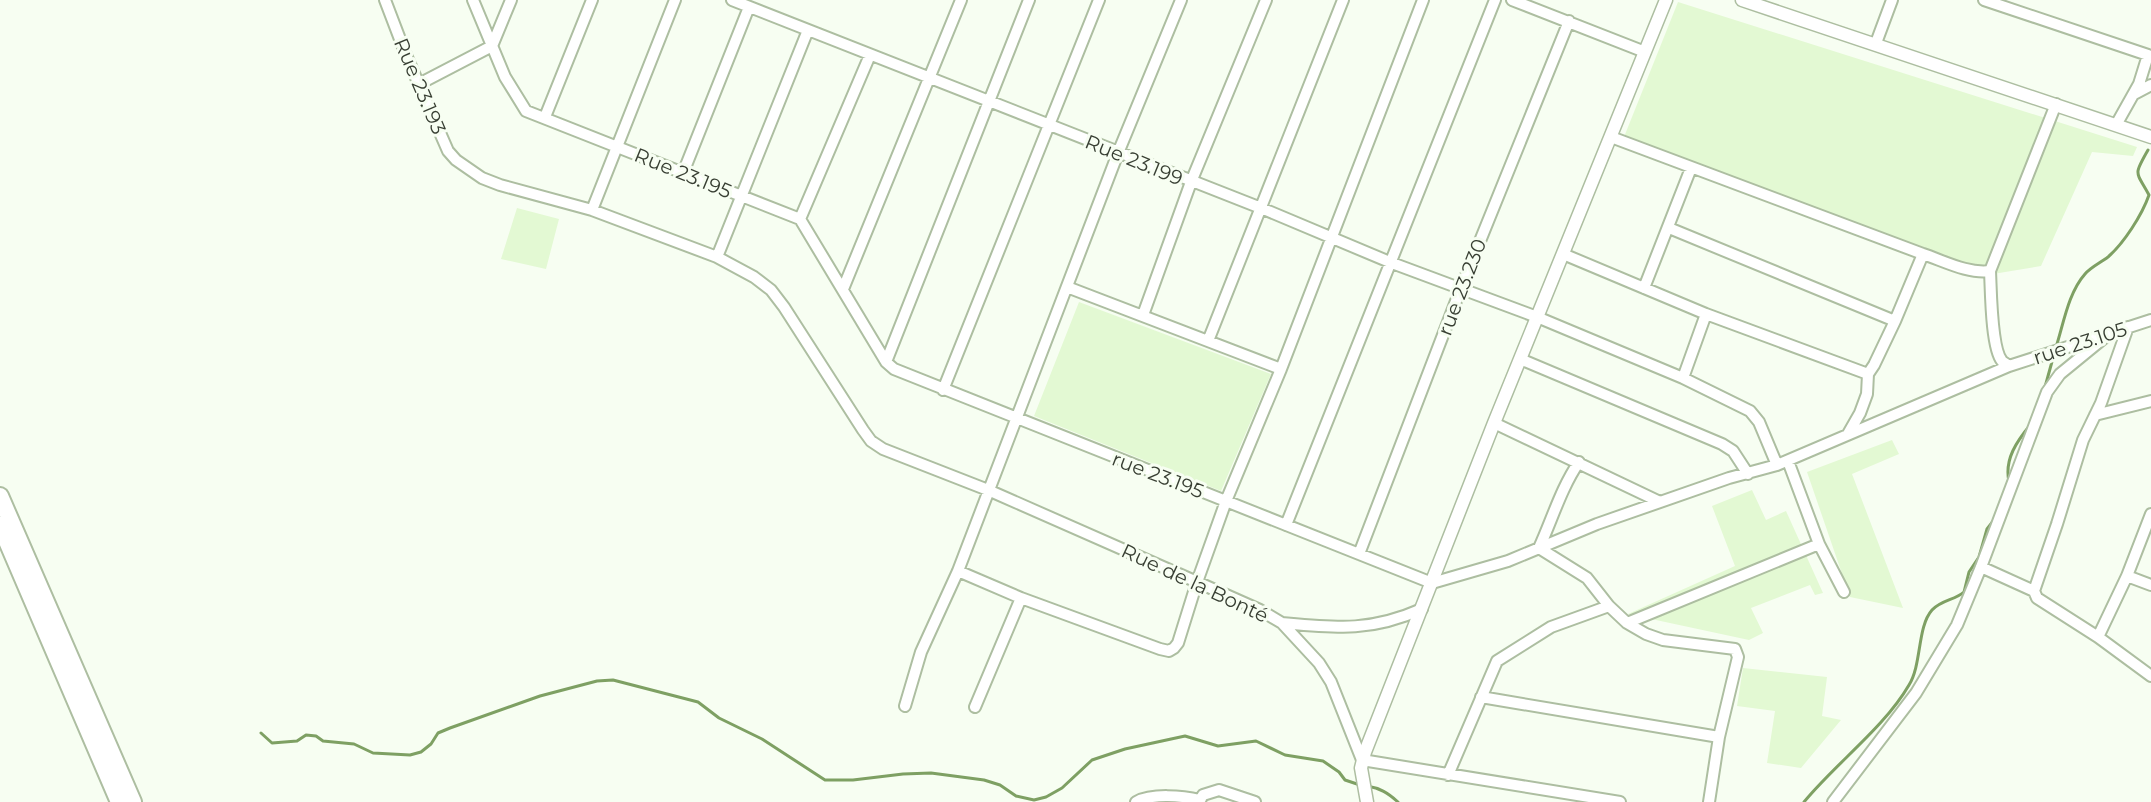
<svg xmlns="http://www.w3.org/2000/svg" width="2151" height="802" font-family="Montserrat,sans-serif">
  <rect width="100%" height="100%" fill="#f7fef2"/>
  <path fill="#e3f9d3" d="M1678,2l459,145 -4,9 -41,-4 -51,114 -48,8 -369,-137z
    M517,208l42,11 -13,50 -45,-10z
    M1079,302l192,72 -50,117 -187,-75z
    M1892,440l7,14 -47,20 51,134 -53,-11 -43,-125z
    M1752,490l14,30 20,-9 37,82 -8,2 -5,-10 -59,23 12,25 -14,7 -121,-26 107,-48 -23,-60z
    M1743,668l84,9 -5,39 19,4 -40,48 -34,-5 8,-52 -38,-5z"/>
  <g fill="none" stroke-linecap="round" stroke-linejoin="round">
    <path stroke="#7ea063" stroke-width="3" d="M2057,344c7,-23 12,-52 28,-70 6,-7 15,-11 23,-17 16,-14 34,-42 41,-62 -13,-24 -16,-19 -1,-45
      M2045,387l8,-29
      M2009,482c-5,-23 8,-41 22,-58
      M261,733l11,10 25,-2 9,-6 10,1 7,5 31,3 19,9 37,2 11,-3 10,-8 7,-11 12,-5 90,-32 57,-15 16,-1 85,22 21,16 43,21 63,41h28l50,-6 28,-1 53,7 16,5 16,11 18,4 12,-3 16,-9 30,-28 33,-11 60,-13 33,10 38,-5 29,14 38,6 16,11 6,8 15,5
      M1367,786c13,2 21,7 31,16
      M1804,802c32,-39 80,-74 105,-117 13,-21 8,-58 23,-75 9,-10 23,-10 32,-18l5,-20 10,-15 8,-28 7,-9"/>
    <defs>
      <path id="minor" d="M385,0l21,55 42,96 8,9 26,18 18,7 92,25 125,47 37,20 17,13 13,17 79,123 8,11 12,8 105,41 209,92 63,28 22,13 37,40 12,19 31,78 258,42
        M473,0l32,77 21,34 274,108 86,143 8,7 538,214 76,-22 89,-37 132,-46 48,-13 232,-99 142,-46
        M732,0l529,208 131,55 145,54 146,61 67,33 9,11 18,43
        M1512,0l133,52
        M1984,0l164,55 -9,29 -23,41
        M1876,43l16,-43
        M419,84l73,-38 19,-46
        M2134,94l17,-9
        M545,117l47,-117
        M1611,137l312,117c21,7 45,20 67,17l66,-167
        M683,173l66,-166
        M592,210l83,-210
        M800,219l70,-164
        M1669,228l226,93
        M1563,254l143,60 162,60
        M717,257l91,-227
        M1990,271c1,18 1,77 12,90 1,1 6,4 7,5
        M1067,287l214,82
        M1644,288l47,-120
        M843,289l118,-289
        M1143,315l48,-133 75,-182
        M1208,341l135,-341
        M1520,359l202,85 11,7 15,23
        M886,362l143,-362
        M1683,378l23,-64
        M943,390l156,-390
        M2095,415l56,-14
        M1494,423l166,79
        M1848,434l12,-21 7,-19 1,-20 6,-9 21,-44 28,-67
        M1286,525l209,-525
        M1819,544l25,48
        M1359,554l102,-266 108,-267
        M1981,567l53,24
        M958,571l63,27 139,51 9,2 5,-3 4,-5 19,-61 29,-81 55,-132 142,-369
        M2127,576l24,9
        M2034,591l23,-67 26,-84 18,-37 27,-76
        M2034,591l3,7 61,39 53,39
        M1282,623c55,5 88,9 140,-14
        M1627,623l192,-79 -31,-83
        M2098,637l29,-61 24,-62
        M1481,697l238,40 19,-80 -3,-8 -72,-9 -17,-6 -19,-11 -18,-17 -22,-28 -48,-30c13,-28 22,-60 40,-86
        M905,706l16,-54 37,-81 160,-418 63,-153
        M975,707l46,-109
        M1448,775l49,-114 54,-34 58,-21
        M1136,802c16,-9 47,-6 64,-2
        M1199,802l4,-7 16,-5 36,12
        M1709,802l10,-65
        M1833,802l83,-109 41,-68 24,-58 66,-175 13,-18 44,-36"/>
      <path id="tertiary" d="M1742,0l409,137
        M1367,802l-6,-34 4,-16 129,-329 172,-423"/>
      <path id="primary" d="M0,496l133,306
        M0,525l119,277"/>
    </defs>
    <use href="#minor" stroke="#adbea1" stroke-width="14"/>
    <use href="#tertiary" stroke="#adbea1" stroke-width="15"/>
    <use href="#primary" stroke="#adbea1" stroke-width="20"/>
    <use href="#minor" stroke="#fff" stroke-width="10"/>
    <use href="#tertiary" stroke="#fff" stroke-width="12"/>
    <use href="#primary" stroke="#fff" stroke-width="16"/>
  </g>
  <g text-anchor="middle" stroke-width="6" stroke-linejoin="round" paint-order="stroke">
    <g font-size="20" fill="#383f33" stroke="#f7fef2">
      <text transform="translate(420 86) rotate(67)" y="7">Rue 23.193</text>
      <text transform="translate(1134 160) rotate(22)" y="7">Rue 23.199</text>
      <text transform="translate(683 173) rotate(22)" y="7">Rue 23.195</text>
      <text transform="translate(1462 287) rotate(-69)" y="7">rue 23.230</text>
      <text transform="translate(2080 343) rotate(-18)" y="7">rue 23.105</text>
      <text transform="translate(1158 475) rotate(21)" y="7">rue 23.195</text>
      <text transform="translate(1195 583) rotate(25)" y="7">Rue de la Bonté</text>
    </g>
  </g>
</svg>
